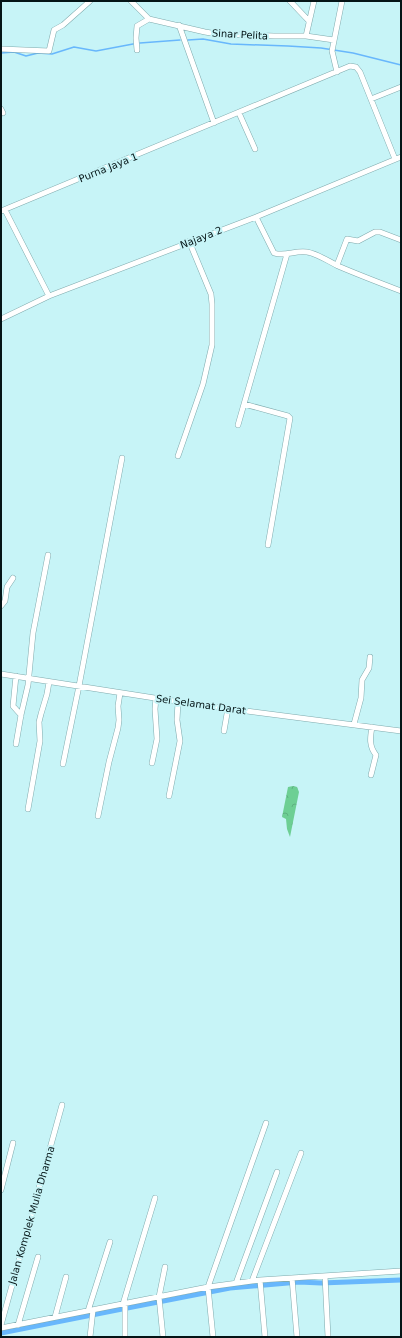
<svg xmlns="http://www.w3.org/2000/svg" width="402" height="1338" font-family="'DejaVu Sans',sans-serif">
  <defs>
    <pattern id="forest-crowns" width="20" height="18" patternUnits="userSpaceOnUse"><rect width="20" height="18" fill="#6dcf94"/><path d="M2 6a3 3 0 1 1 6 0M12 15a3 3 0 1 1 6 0" fill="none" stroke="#5db17f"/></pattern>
  </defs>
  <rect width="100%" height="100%" fill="#c7f4f7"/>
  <path fill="url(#forest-crowns)" d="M293,786l4,1 2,5 -9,45 -3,-8 -1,-10 -4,-2 6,-30z"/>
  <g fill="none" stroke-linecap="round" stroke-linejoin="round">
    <path stroke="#68b7fc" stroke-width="1.5" d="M188,40l15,-1 28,5 57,2 33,2 32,5 48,12
      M140,43l40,-3
      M1,53l13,-1 12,4 12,-3 14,1 22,-7 22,4 37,-7"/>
    <path stroke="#68b7fc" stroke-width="5" d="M1,1333l116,-23 113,-22 69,-6 22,1 80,-3"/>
    <defs>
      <path id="minor" d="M131,1l18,18 56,13 12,2 57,2h32l28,4
        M290,1l19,20
        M179,25l35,98
        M306,36l8,-35
        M1,49l48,2 5,-21 9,-5 27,-24
        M137,50l-1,-12 1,-12 12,-7
        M337,72l-5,-21 10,-50
        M371,99l30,-12
        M1,109l2,4
        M239,113l16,36
        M5,210l44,86
        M1,211l349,-145 6,1 4,5 35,87
        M256,217l18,36c11,4 21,-3 33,-1 11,2 21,9 31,14 21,9 42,17 63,25
        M337,265l10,-26 11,2 17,-9h5l21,8
        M1,319l48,-23 207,-79 145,-60
        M244,404l44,12 2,2 -22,127
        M238,425l49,-171
        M178,456l25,-72 9,-39v-41l-1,-10 -22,-53
        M1,606l4,-5 2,-14 6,-9
        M1,674l192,30 208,27
        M16,676l-3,30 8,9
        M354,724l7,-26 1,-18 7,-12 1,-11
        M224,731l4,-23
        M16,744l5,-29 7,-30 5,-52 15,-78
        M152,763l5,-24 -2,-30 1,-11
        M63,764l16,-78 43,-228
        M371,775l5,-20c-7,-9 -6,-17 -4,-28
        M169,796l11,-55 -3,-21 1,-18
        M28,809l12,-68 -1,-19 2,-8 6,-20 2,-12
        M98,816l11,-54 9,-34 1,-8 -1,-14 2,-13
        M1,1190l12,-47
        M325,1276l3,61
        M292,1278l5,59
        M260,1280l5,57
        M252,1281l49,-128
        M236,1283l41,-111
        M125,1303v34
        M123,1304l32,-106
        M88,1311l22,-69
        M55,1317l11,-40
        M1,1325l61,-220
        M18,1325l20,-68
        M1,1328l207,-41 52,-7 141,-9
        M90,1337l3,-27
        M163,1337l-4,-40 6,-30
        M213,1337l-5,-50 58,-164"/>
    </defs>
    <use href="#minor" stroke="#7faaad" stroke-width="6"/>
    <use href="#minor" stroke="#fff" stroke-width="5"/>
  </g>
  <g text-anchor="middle" stroke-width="4" stroke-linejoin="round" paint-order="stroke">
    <g font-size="10" fill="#041416" stroke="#c7f4f7">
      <text transform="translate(240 34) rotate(3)" y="4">Sinar Pelita</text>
      <text transform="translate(108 167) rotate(-22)" y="4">Purna Jaya 1</text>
      <text transform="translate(201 237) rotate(-21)" y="4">Najaya 2</text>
      <text transform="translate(201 704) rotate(8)" y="4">Sei Selamat Darat</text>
      <text transform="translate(31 1215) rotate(-74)" y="4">Jalan Komplek Mulia Dharma</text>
    </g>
  </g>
  <rect width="402" height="1338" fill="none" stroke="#041416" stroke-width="4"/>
</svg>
